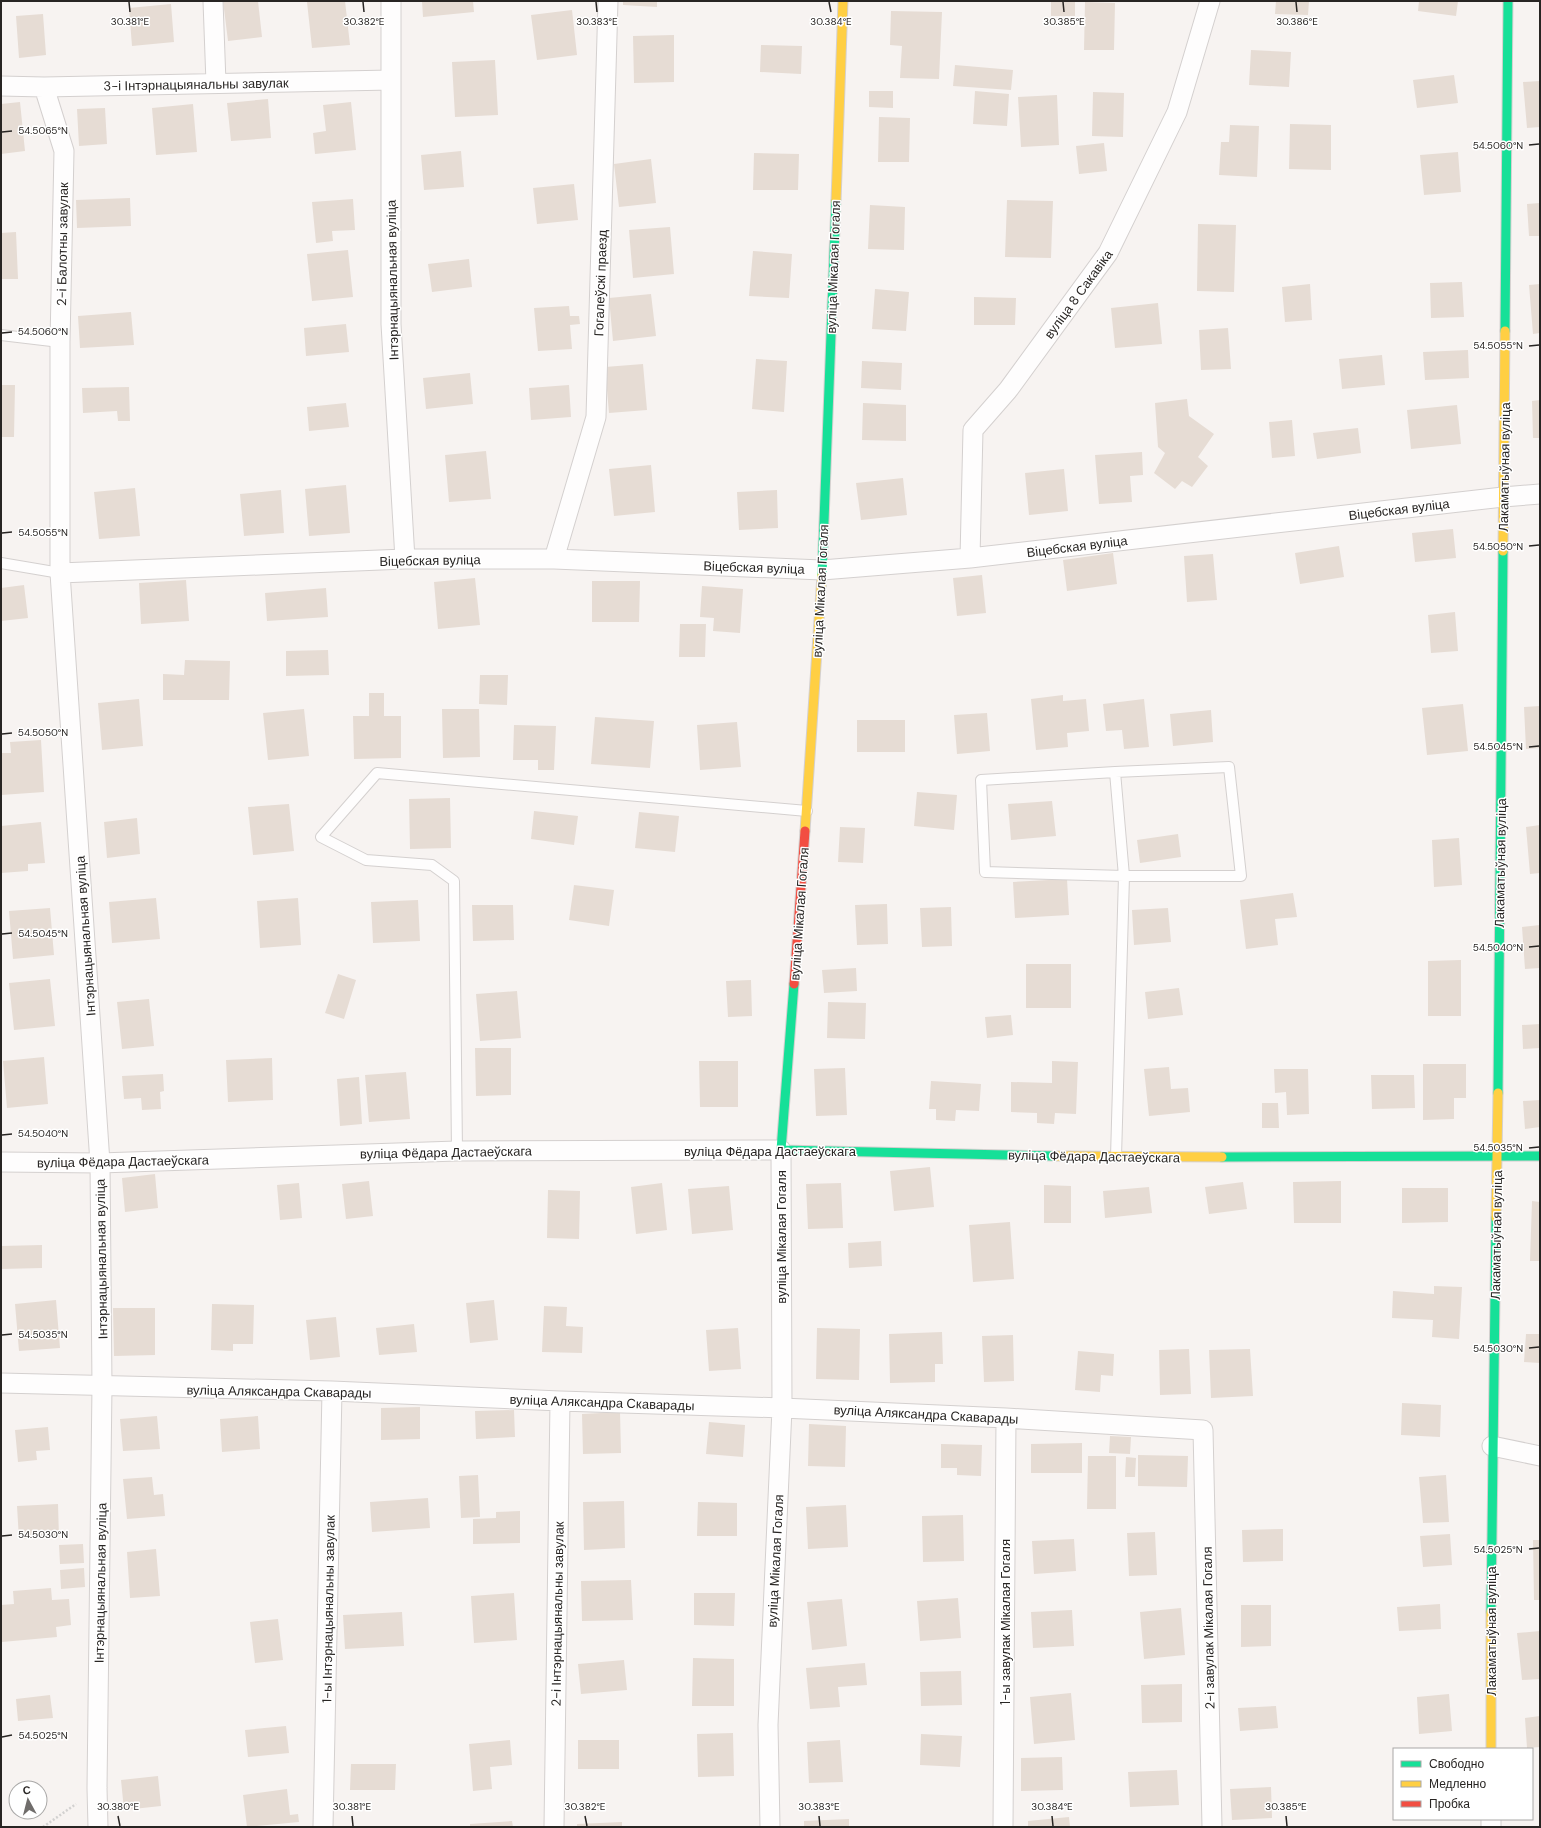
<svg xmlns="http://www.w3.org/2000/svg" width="1541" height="1828" font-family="'DM Sans',sans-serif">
  <rect width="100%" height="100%" fill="#f7f3f1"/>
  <path fill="#e6dcd4" d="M223,1h35l4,36 -34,4z
    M345,1l5,44 -38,3 -5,-46z
    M422,1h51l1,11 -51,5z
    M623,1h34v6l-34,-2z
    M1051,1h24v15h-24z
    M1276,1h33l-1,14 -33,-1z
    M1419,1h39l-2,15 -38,-5z
    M1085,2l30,1 -1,47h-30z
    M171,4l3,38 -42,4 -3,-38z
    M572,10l5,45 -40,5 -6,-45z
    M891,11l51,1 -3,67 -39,-1 2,-32 -12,-1z
    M43,14l3,41 -27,3 -3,-42z
    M674,35v47l-40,1 -1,-47z
    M761,45l41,1 -1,28 -41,-2z
    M1251,50l40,2 -2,35 -40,-2z
    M495,60l3,55 -43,2 -3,-55z
    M955,65l58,5 -2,20 -58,-4z
    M1454,75l4,28 -41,5 -4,-28z
    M1540,81v46l-13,1 -4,-46z
    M869,91h24v17l-24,-1z
    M975,91l34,3 -2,32 -34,-2z
    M1093,92l31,1 -1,44 -31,-1z
    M1057,95l2,50 -38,2 -3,-50z
    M268,99l3,39 -40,3 -4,-38z
    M20,102l5,49 -24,3v-50z
    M351,102l5,48 -41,4 -2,-21 13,-2 -3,-26z
    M193,104l4,48 -41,3 -4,-47z
    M105,108l2,36 -28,2 -2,-37z
    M879,117l31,1 -1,44h-31z
    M1290,124l41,1v45l-42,-1z
    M1230,125l29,1 -2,51 -38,-2 2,-33h8z
    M1104,143l3,28 -28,3 -3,-28z
    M461,151l3,36 -40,3 -3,-35z
    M1458,152l3,40 -37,3 -4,-40z
    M754,153l45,1 -1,36h-45z
    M651,159l5,44 -37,4 -5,-43z
    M574,184l4,36 -41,4 -4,-36z
    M130,198l1,28 -54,2 -1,-28z
    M353,199l2,31 -23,1 1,10 -17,2 -4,-41z
    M1007,200l46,1 -2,57 -46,-1z
    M1540,203v33h-11l-2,-32z
    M870,205l35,2 -1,43 -36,-1z
    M1198,224l38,1 -2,67 -37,-1z
    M670,227l4,47 -41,4 -4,-48z
    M16,232l2,47h-17v-46z
    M348,250l5,47 -41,4 -5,-47z
    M753,251l39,3 -3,44 -40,-2z
    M469,259l3,28 -40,5 -4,-28z
    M1462,282l2,35 -33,1 -1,-35z
    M1310,284l2,36 -27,2 -3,-35z
    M1540,284v49l-7,1 -4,-49z
    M875,289l34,3 -3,39 -34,-2z
    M651,294l5,42 -43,5 -4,-43z
    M974,297l42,1 -1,27h-41z
    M1158,303l4,41 -47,4 -4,-40z
    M569,306l1,10h9l1,8 -10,1 2,24 -34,2 -4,-43z
    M131,312l3,33 -54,3 -2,-32z
    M346,324l3,28 -43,4 -2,-28z
    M1228,328l3,41 -30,1 -2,-40z
    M1468,350l1,28 -44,2 -2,-28z
    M1382,355l3,30 -43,4 -3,-30z
    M756,359l31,2 -3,51 -32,-3z
    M862,361l40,2 -1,27 -40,-2z
    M643,364l4,46 -38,3 -4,-46z
    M470,373l3,31 -47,5 -3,-31z
    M1,385h14l-1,52h-13z
    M569,385l2,32 -40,3 -2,-32z
    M129,387l1,34h-12l-1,-10 -34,2 -1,-25z
    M1187,399l2,17 25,18 -16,23 10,9 -16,21 -10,-6 -7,8 -21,-16 11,-20 -7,-6 -3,-44z
    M1540,400v38h-7l-1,-37z
    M346,403l3,24 -40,4 -2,-24z
    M863,403l43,2v36l-44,-1z
    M1457,405l4,39 -50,5 -4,-39z
    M1292,420l3,36 -23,2 -3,-36z
    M1358,428l3,25 -44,6 -4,-26z
    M486,451l5,48 -42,3 -4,-47z
    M1142,452l1,23 -13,1 2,26 -33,2 -4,-49z
    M651,465l4,47 -41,4 -5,-47z
    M1064,469l4,42 -39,4 -4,-42z
    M903,478l4,37 -46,5 -5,-37z
    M346,485l4,48 -41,3 -4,-47z
    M135,488l5,48 -41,3 -5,-47z
    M281,490l3,43 -40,3 -4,-42z
    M777,490l1,38 -39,2 -2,-38z
    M1453,529l3,29 -41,4 -3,-29z
    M1339,546l5,31 -44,7 -5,-31z
    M1113,553l4,31 -50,7 -4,-31z
    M1213,554l4,46 -30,2 -3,-46z
    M982,575l4,38 -29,3 -4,-38z
    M475,578l5,47 -42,4 -4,-47z
    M186,580l3,41 -48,3 -2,-41z
    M592,581h48l-1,41h-47z
    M24,585l4,33 -27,3v-33z
    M702,586l41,3 -3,44 -27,-2 1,-13 -14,-1z
    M326,588l2,29 -61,4 -2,-28z
    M1455,612l3,39 -27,2 -3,-38z
    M680,624h26l-1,33h-26z
    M328,650l1,25 -43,1v-25z
    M185,660l45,1 -1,39h-66v-26l21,1z
    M480,675h28l-1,30 -28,-1z
    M369,693h15v23h17v42l-47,1 -1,-43h16z
    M1063,695v6l23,-2 3,32 -22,2 1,14 -32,3 -5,-51z
    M139,699l4,47 -41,4 -4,-47z
    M1144,699l5,48 -25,2 -2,-19 -16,1 -3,-27z
    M1463,704l5,47 -41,4 -5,-47z
    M1540,706v42l-14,1 -2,-42z
    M304,709l5,47 -41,4 -5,-47z
    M442,709h37l1,48 -37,1z
    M1211,710l2,32 -40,4 -3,-32z
    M987,713l3,38 -33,3 -3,-39z
    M595,717l59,4 -4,47 -59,-4z
    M857,720h48v32h-48z
    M737,722l4,45 -41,3 -3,-45z
    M514,725l42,1 -2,44h-16v-10h-25z
    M41,740l3,52 -43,3v-42h10l-1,-11z
    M917,792l40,3 -3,35 -40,-4z
    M450,798l1,50 -41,1 -1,-50z
    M1052,801l4,35 -45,4 -3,-36z
    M289,804l5,47 -41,4 -5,-48z
    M534,811l44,5 -4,29 -43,-6z
    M639,812l40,4 -4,36 -40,-4z
    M137,818l3,36 -33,4 -3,-36z
    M41,822l4,41 -17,1v7l-27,2v-47z
    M1540,825v48l-10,1 -4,-47z
    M840,827l25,1 -2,35 -25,-1z
    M1178,834l3,23 -41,6 -3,-23z
    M1459,838l3,47 -28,2 -2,-47z
    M1067,879l2,36 -54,3 -2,-36z
    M574,885l40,5 -5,36 -40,-6z
    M1293,893l4,24 -22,2 3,26 -32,4 -6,-49z
    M156,898l4,41 -48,4 -3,-41z
    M298,898l3,47 -41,3 -3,-47z
    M418,900l2,41 -47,2 -2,-41z
    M887,904l1,40 -31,1 -2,-40z
    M472,905h41l1,35 -41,1z
    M951,907l1,39 -30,1 -2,-39z
    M50,908l4,47 -41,4 -4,-48z
    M1168,908l3,34 -37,3 -2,-35z
    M1540,925v43l-15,1 -3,-42z
    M1461,960v56h-33v-55z
    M1026,964h45v44h-45z
    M856,968l1,23 -33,2 -2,-23z
    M338,974l18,6 -12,39 -19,-6z
    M50,979l5,47 -41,4 -5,-47z
    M751,980l1,36 -24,1 -2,-36z
    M1179,988l4,27 -35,4 -3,-27z
    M517,991l4,47 -41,3 -4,-47z
    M149,999l5,47 -32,3 -5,-47z
    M828,1002l38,1 -1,36 -38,-1z
    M1011,1015l2,20 -26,3 -2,-21z
    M1540,1024v24l-17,1 -1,-24z
    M475,1048h36v47l-35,1z
    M44,1057l4,47 -41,4 -4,-47z
    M272,1058l1,42 -45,2 -2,-42z
    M699,1061h39v46h-38z
    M1052,1061l26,1 -2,52 -21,-1 -1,11 -17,-1v-10l-26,-1v-30l41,1z
    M1423,1064h43v34h-12v21l-31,1z
    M1169,1067l2,22 17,-1 2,24 -41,4 -5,-47z
    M845,1068l2,47 -31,1 -2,-47z
    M1274,1069h34l1,45 -22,1 -1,-23 -11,1z
    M406,1072l4,47 -41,3 -4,-47z
    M163,1074l1,17 -4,1 1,17 -19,1 -1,-12 -17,1 -2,-23z
    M1371,1075h43l1,33 -43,1z
    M359,1077l3,47 -22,2 -3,-47z
    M931,1081l50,3 -2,27 -23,-1 -1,11 -19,-1v-11h-7z
    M1540,1100v27l-15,2 -2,-28z
    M1262,1103h16l1,25h-17z
    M930,1167l4,40 -40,4 -4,-40z
    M155,1174l3,34 -33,4 -3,-34z
    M369,1181l4,35 -27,3 -4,-35z
    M1341,1181v42h-47l-1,-41z
    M1243,1182l4,27 -38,5 -4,-27z
    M299,1183l3,35 -22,2 -3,-35z
    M662,1183l5,47 -31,4 -5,-47z
    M841,1183l2,45 -35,1 -2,-45z
    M1044,1185l27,1v37h-27z
    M729,1186l4,44 -41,4 -4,-45z
    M1149,1187l3,26 -47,5 -2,-27z
    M1402,1188h46v34l-46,1z
    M548,1190l32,1 -1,48 -32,-1z
    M1532,1201l8,1v59h-10z
    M1010,1222l4,57 -41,3 -4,-57z
    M881,1241l1,25 -33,2 -1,-25z
    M42,1245v23l-41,1v-23z
    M1434,1286l28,1 -3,52 -27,-2 1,-17 -41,-2 1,-27 41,3z
    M56,1300l4,48 -41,3 -4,-47z
    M494,1300l4,40 -28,3 -4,-40z
    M212,1304l42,1 -1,39h-20v7l-22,-1z
    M544,1306l23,1 -1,19 17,1 -1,26 -40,-1z
    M113,1308h42v47l-41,1z
    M336,1317l4,40 -30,3 -4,-40z
    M414,1324l3,28 -38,3 -3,-27z
    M738,1328l3,41 -32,2 -3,-41z
    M817,1328l43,1 -1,51 -43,-1z
    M942,1332l1,32h-8v18l-45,1 -1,-49z
    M1526,1334h14v29l-16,-1z
    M1013,1335l1,46 -30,1 -2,-46z
    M1189,1349l2,45 -31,1 -1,-45z
    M1250,1349l3,47 -42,2 -2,-48z
    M1078,1351l36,3 -1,22 -12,-1 -1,17 -25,-2z
    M1402,1403l39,2 -1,32 -39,-2z
    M420,1407v32l-39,1v-32z
    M514,1410l1,27 -39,2 -1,-28z
    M620,1412l1,41 -38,1 -1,-40z
    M157,1416l3,33 -37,2 -3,-32z
    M258,1416l2,33 -38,3 -2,-33z
    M709,1422l36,3 -2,32 -37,-3z
    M809,1424l37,2 -1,41 -37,-1z
    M48,1427l2,23 -14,1 1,9 -19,2 -3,-32z
    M1110,1436l21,1 -1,17 -21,-1z
    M1082,1443v30h-51v-29z
    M941,1444l41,1 -1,31 -24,-1v-7h-16z
    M1138,1455l50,1 -1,31 -49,-1z
    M1088,1456h28v53h-29z
    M1126,1457l10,1 -1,19h-10z
    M478,1475l2,42 -19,1 -2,-42z
    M1446,1475l3,47 -26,1 -4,-46z
    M152,1477l2,18 9,-1 2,22 -38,3 -4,-40z
    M428,1498l2,30 -58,4 -2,-30z
    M624,1501l1,47 -41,2 -1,-48z
    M698,1502l39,1v33h-40z
    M58,1504l1,33 -40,2 -2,-33z
    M846,1505l2,42 -40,2 -2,-42z
    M520,1511v32l-47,1v-25l23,-1v-6z
    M963,1515l1,46 -41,1 -1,-46z
    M1283,1529v32l-40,1 -1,-32z
    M1155,1532l2,43 -28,1 -2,-43z
    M1450,1534l2,31 -29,2 -3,-31z
    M1074,1539l2,32 -42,3 -2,-33z
    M1533,1540h7v60h-6z
    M83,1544l1,19 -24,1 -1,-19z
    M156,1549l4,47 -30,2 -3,-46z
    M84,1568l1,19 -24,2 -1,-19z
    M631,1580l2,40 -51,1 -1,-40z
    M51,1588l1,12 17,-1 2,26 -15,2 1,10 -55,5 -1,-37 13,-1 -1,-13z
    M514,1593l3,47 -43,3 -3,-47z
    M694,1593h41l-1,33 -40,-1z
    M958,1598l3,40 -41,3 -3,-40z
    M842,1599l5,47 -35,4 -5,-48z
    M1440,1604l1,25 -42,2 -2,-24z
    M1241,1605h30v41l-30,1z
    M1181,1608l4,47 -41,4 -4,-47z
    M1072,1610l2,36 -41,2 -2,-36z
    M402,1612l2,34 -59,3 -2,-34z
    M278,1619l5,41 -28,3 -5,-41z
    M1540,1631v48l-18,1 -5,-47z
    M693,1658l41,1v47h-42z
    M624,1660l3,30 -46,4 -3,-30z
    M865,1663l2,22 -29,2 2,20 -30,2 -4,-41z
    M961,1671l1,34 -41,1 -1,-34z
    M1182,1684v38l-40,1 -1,-38z
    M1071,1693l4,47 -41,4 -4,-47z
    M1449,1694l3,37 -33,3 -2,-37z
    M50,1695l3,23 -35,3 -2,-22z
    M1276,1706l2,22 -38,3 -2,-23z
    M1540,1716v31l-13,1 -2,-30z
    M286,1726l3,27 -41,4 -3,-27z
    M733,1733l1,43 -36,1 -1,-43z
    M921,1734l41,2 -2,31 -40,-2z
    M510,1740l2,25 -22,2 2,22 -19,2 -4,-47z
    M578,1740h41v29h-41z
    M840,1740l3,42 -34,1 -2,-41z
    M1062,1757l1,33 -42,1v-33z
    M351,1764h45l-1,26h-45z
    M1177,1770l2,35 -49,2 -2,-35z
    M158,1776l3,30 -37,4 -3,-30z
    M1271,1787l1,31 -40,2 -2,-31z
    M287,1789l3,26 8,-1 1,8 -52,5 -4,-32z
    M1069,1817l1,10h-42v-6z
    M849,1819v8h-45v-6z
    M512,1821l1,6h-43v-3z
    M622,1822v5h-45v-3z"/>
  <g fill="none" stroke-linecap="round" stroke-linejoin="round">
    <defs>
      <path id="lane" d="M1,335l59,7
        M1,563l59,10
        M1115,772l-134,8 4,92 139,4h117l-12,-109 -114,5 9,104 -8,281
        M457,1151l-3,-270 -22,-16 -66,-5 -45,-23 56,-64 430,38"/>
      <path id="street" d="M213,1l3,82
        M391,1v323l14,235
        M1,86l43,1 347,-7
        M44,87l20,64 -4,191v231l40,590 2,223 -5,402 1,39
        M970,558l3,-128 35,-40 100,-137 69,-141 33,-111
        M554,559l42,-142 12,-416
        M60,573l345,-14h149l268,11 148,-12 533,-61 37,-3
        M1,1162l99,1 357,-12 324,-1 1,258 -14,317 2,102
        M1,1383l331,8 228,10 222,7 224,10 197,12 9,397
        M1492,1446l48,10
        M323,1827l9,-436
        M554,1827l6,-426
        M1003,1827l3,-409
        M1491,1827v-8"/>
      <path id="fast" d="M1505,331l3,-330
        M822,575l14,-374
        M794,984l-13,166 274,6
        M1498,1093l5,-542
        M1222,1157l318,-1
        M1491,1612l5,-394"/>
      <path id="slow" d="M836,201l7,-200
        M1503,551l2,-220
        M805,831l17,-256
        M1055,1156l167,1
        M1496,1218l2,-125
        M1491,1749v-137"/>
      <path id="jam" d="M794,984l11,-153"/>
    </defs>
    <use href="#lane" stroke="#d4d0cf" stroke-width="12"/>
    <use href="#street" stroke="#d4d0cf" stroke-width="21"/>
    <use href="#fast" stroke="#d4d0cf" stroke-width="11"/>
    <use href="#slow" stroke="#d4d0cf" stroke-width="11"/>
    <use href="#jam" stroke="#d4d0cf" stroke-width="11"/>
    <path stroke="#d2d1d0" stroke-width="2.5" stroke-dasharray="2 2" stroke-linecap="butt" d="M43,1827l33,-23"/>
    <use href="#lane" stroke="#fefdfd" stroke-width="10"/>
    <use href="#street" stroke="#fefdfd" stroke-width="19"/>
    <use href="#fast" stroke="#16e098" stroke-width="9"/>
    <use href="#slow" stroke="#ffcf43" stroke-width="9"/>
    <use href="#jam" stroke="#f24e42" stroke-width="9"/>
  </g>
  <path fill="none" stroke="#282523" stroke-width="1.5" d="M129,2l1,10M363,2l1,10M596,2l1,10M829,2l2,10M1063,2l1,10M1296,2l1,10M2,132l10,-1M1529,145l10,-1M2,333l10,-1M1529,346l10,-1M2,533l10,-1M1529,546l10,-1M2,734l10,-1M1529,747l10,-1M2,934l10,-1M1529,947l10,-1M2,1135l10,-1M1529,1148l10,-1M2,1335l10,-1M1529,1348l10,-1M2,1536l10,-1M1529,1549l10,-1M2,1737l10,-2M118,1816l2,10M352,1816l1,10M585,1816l2,10M819,1816l1,10M1052,1816l1,10M1286,1816l1,10"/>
  <g text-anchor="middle" stroke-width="3" stroke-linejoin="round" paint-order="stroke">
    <g font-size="13" fill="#282523" stroke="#fff">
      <text transform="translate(196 84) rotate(-1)" y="5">3-і Інтэрнацыянальны завулак</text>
      <text transform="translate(62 244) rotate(-89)" y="5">2-і Балотны завулак</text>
      <text transform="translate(833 267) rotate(-88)" y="5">вуліца Мікалая Гогаля</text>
      <text transform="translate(392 280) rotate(-91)" y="5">Інтэрнацыянальная вуліца</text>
      <text transform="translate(600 283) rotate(-88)" y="5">Гогалеўскі праезд</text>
      <text transform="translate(1078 294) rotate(-54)" y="5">вуліца 8 Сакавіка</text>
      <text transform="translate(1504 467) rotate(-89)" y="5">Лакаматыўная вуліца</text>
      <text transform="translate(1399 509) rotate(-7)" y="5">Віцебская вуліца</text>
      <text transform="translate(1077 546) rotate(-7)" y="5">Віцебская вуліца</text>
      <text transform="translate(430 560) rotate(-1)" y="5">Віцебская вуліца</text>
      <text transform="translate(754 567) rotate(2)" y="5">Віцебская вуліца</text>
      <text transform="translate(820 591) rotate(-87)" y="5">вуліца Мікалая Гогаля</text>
      <text transform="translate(1500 863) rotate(-89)" y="5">Лакаматыўная вуліца</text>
      <text transform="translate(799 914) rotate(-86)" y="5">вуліца Мікалая Гогаля</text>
      <text transform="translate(85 936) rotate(-94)" y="5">Інтэрнацыянальная вуліца</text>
      <text x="770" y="1156">вуліца Фёдара Дастаеўскага</text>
      <text transform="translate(446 1152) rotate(-1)" y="5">вуліца Фёдара Дастаеўскага</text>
      <text transform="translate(1094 1156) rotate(1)" y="5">вуліца Фёдара Дастаеўскага</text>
      <text transform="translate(123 1161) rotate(-1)" y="5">вуліца Фёдара Дастаеўскага</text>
      <text transform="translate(1496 1235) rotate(-89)" y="5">Лакаматыўная вуліца</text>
      <text transform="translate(781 1237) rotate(-90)" y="5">вуліца Мікалая Гогаля</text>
      <text transform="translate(101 1259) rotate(-91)" y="5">Інтэрнацыянальная вуліца</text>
      <text transform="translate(279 1391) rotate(1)" y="5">вуліца Аляксандра Скаварады</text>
      <text transform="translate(602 1402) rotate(2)" y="5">вуліца Аляксандра Скаварады</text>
      <text transform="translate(926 1414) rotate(3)" y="5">вуліца Аляксандра Скаварады</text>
      <text transform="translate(775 1561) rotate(-87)" y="5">вуліца Мікалая Гогаля</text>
      <text transform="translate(100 1583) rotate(-89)" y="5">Інтэрнацыянальная вуліца</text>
      <text transform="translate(328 1609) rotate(-89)" y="5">1-ы Інтэрнацыянальны завулак</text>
      <text transform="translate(557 1614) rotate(-89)" y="5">2-і Інтэрнацыянальны завулак</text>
      <text transform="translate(1005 1622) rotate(-90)" y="5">1-ы завулак Мікалая Гогаля</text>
      <text transform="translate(1208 1628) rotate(-91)" y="5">2-і завулак Мікалая Гогаля</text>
      <text transform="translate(1491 1631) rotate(-90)" y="5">Лакаматыўная вуліца</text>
    </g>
  </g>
  <g font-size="10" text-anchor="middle" fill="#282523" stroke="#fff" stroke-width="3" stroke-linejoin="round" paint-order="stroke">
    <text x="130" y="25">30.381°E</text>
    <text x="364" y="25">30.382°E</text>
    <text x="597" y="25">30.383°E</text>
    <text x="831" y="25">30.384°E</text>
    <text x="1064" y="25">30.385°E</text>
    <text x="1297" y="25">30.386°E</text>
    <text x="43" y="134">54.5065°N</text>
    <text x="1498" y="149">54.5060°N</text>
    <text x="43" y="335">54.5060°N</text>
    <text x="1498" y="349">54.5055°N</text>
    <text x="43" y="536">54.5055°N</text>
    <text x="1498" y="550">54.5050°N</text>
    <text x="43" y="736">54.5050°N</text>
    <text x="1498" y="750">54.5045°N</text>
    <text x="43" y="937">54.5045°N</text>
    <text x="1498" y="951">54.5040°N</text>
    <text x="43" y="1137">54.5040°N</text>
    <text x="1498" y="1151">54.5035°N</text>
    <text x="43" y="1338">54.5035°N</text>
    <text x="1498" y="1352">54.5030°N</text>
    <text x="43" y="1538">54.5030°N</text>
    <text x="1498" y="1553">54.5025°N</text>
    <text x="43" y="1739">54.5025°N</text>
    <text x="118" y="1810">30.380°E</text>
    <text x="352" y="1810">30.381°E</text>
    <text x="585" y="1810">30.382°E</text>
    <text x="819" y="1810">30.383°E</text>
    <text x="1052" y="1810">30.384°E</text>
    <text x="1286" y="1810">30.385°E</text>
  </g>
  <rect width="1541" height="1828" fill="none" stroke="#282523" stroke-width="4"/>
  <rect x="1393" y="1748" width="140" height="72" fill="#ffffff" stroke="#a9a8a7"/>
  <rect x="1401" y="1761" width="20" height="6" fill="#16e098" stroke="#a9a8a7"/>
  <text x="1429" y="1768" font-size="12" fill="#282523">Свободно</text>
  <rect x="1401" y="1781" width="20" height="6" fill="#ffcf43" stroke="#a9a8a7"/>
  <text x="1429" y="1788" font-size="12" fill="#282523">Медленно</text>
  <rect x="1401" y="1801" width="20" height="6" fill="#f24e42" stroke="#a9a8a7"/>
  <text x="1429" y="1808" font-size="12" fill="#282523">Пробка</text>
  <g transform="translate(28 1800) rotate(353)"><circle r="19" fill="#ffffff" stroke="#a9a8a7"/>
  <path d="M0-3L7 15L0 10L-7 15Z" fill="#706d6b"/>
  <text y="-6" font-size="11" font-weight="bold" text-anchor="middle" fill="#282523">С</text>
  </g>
</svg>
